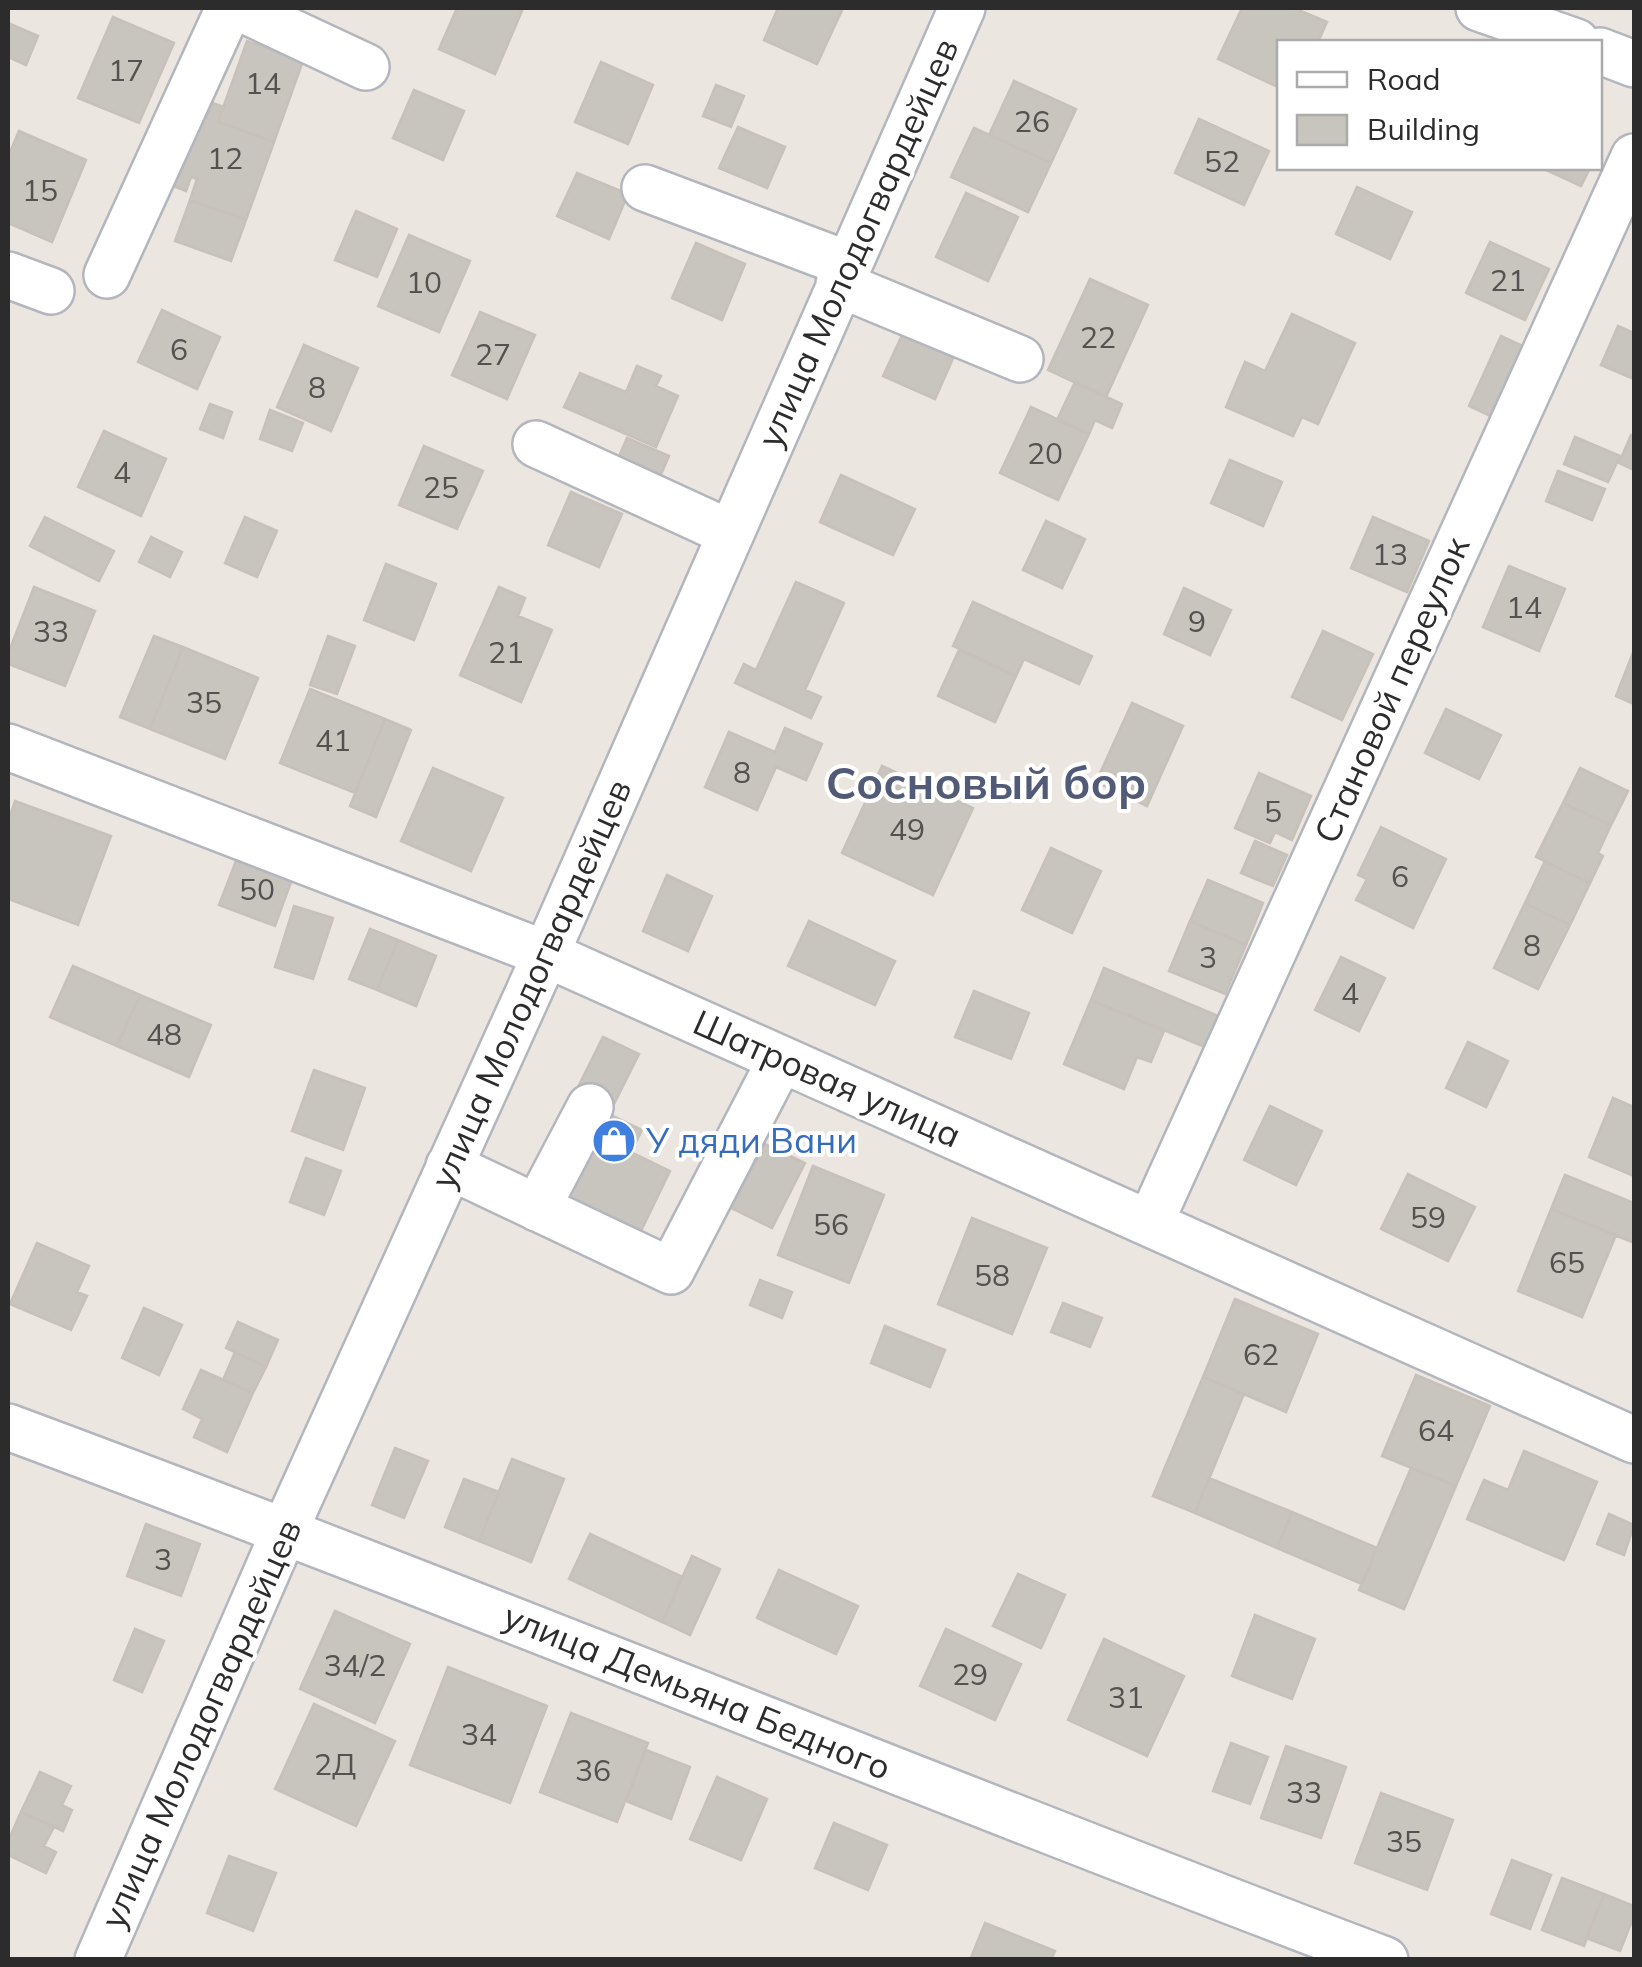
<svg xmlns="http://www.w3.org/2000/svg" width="1642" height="1967" font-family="Mulish,sans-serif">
  <rect width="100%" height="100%" fill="#ece6e0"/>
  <path fill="#c8c4be" stroke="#c7c1ba" stroke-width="2.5" d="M457,8h56l9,3 -27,63 -56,-25z
    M778,8h65l-26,56 -53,-24z
    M1242,8h52l33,14 -9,20h-38v46l-62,-29z
    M113,17l61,26 -35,80 -61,-25z
    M8,23l30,13 -12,29 -18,-8z
    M247,41l56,20 -29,81 -56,-20z
    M601,62l52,23 -25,59 -53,-22z
    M1014,81l62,28 -25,54 -62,-28z
    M716,85l28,11 -13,31 -28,-11z
    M414,90l50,21 -21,49 -50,-22z
    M204,100l20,7 -6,15 56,20 -28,78 -56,-20 7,-21 -6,-2 -5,14 -13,-5z
    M1199,119l70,32 -25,54 -69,-32z
    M738,127l47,20 -18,41 -48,-20z
    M974,128l77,35 -23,49 -77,-35z
    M19,131l67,29 -34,82 -44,-19v-66z
    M1542,168h48l-9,18z
    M577,173l51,21 -19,45 -52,-23z
    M1357,187l55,25 -22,47 -54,-25z
    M966,193l52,24 -30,64 -52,-24z
    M190,200l56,20 -15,41 -56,-20z
    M356,211l41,18 -20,48 -42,-17z
    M409,235l61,26 -31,71 -61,-26z
    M1490,242l59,27 -24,51 -59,-27z
    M696,243l49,21 -23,56 -50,-22z
    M1090,279l58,26 -42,92 -58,-27z
    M162,310l58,27 -23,52 -59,-27z
    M480,312l55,23 -28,64 -55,-24z
    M1292,314l63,29 -37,81 -16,-7 -9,19 -67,-29 19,-45 20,9z
    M1618,326l16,7v46l-33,-14z
    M904,331l51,23 -20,45 -52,-23z
    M1501,336l28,13 -32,70 -28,-13z
    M304,345l54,23 -27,63 -54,-24z
    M637,366l24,10 -5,10 22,10 -22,51 -92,-40 16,-34 46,19z
    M1075,382l47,22 -10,24 -17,-8 -6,14 -32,-14z
    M210,404l22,8 -9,26 -23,-9z
    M1031,407l58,27 -31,66 -58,-27z
    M270,410l33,13 -11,28 -32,-12z
    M104,431l62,28 -25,57 -63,-29z
    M1631,435l3,2v33l-15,-7z
    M1575,437l45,19 -12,26 -44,-18z
    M627,438l42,18 -10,23 -42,-18z
    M424,446l59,25 -26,58 -58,-24z
    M1230,460l52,22 -19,44 -52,-23z
    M1558,471l47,18 -13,31 -46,-19z
    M841,475l74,34 -22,46 -73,-33z
    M571,492l51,22 -23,53 -51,-22z
    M45,517l69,34 -15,30 -69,-35z
    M245,517l32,14 -20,46 -32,-14z
    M1373,517l56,24 -22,51 -56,-24z
    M1046,521l39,18 -23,49 -39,-18z
    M151,537l31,15 -12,25 -31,-15z
    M386,564l50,20 -22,56 -50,-20z
    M1509,566l56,23 -26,62 -56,-24z
    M796,582l48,21 -39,87 16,7 -10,21 -76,-35 9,-19 12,6z
    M34,587l61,24 -30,75 -57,-22v-10z
    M499,587l26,11 -7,18 34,14 -31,72 -61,-27z
    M1184,588l47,22 -21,45 -46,-21z
    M973,602l119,54 -13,28 -55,-25 -8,17 -63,-30z
    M1323,631l50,23 -31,66 -50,-23z
    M154,636l29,11 -33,82 -30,-12z
    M328,636l27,10 -18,48 -27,-9z
    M183,647l75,31 -33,81 -75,-30z
    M959,650l57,26 -21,46 -57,-26z
    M1634,650v54l-18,-8z
    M310,689l75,30 -30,74 -75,-30z
    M1132,703l51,23 -36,80 -51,-24z
    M1446,709l55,26 -22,44 -54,-26z
    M385,719l26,11 -35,87 -26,-11z
    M785,728l37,16 -16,36 -30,-13 -19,43 -52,-23 24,-55 46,20z
    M882,766l91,42 -40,87 -91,-42z
    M433,768l70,30 -32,73 -70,-30z
    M1580,768l48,23 -17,34 -48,-22z
    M1259,773l52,23 -19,44 -17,-8 -5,11 -35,-15z
    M15,801l96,35 -33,89 -70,-26v-78z
    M1563,803l48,22 -13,28 5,3 -13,27 -54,-26z
    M1381,827l65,32 -33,69 -57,-28 11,-21 -9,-4z
    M1255,841l32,14 -14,31 -32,-13z
    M1051,848l50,23 -29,62 -50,-23z
    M239,853l55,21 -19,52 -56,-21z
    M1545,861l45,22 -20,42 -45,-22z
    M667,875l45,21 -24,55 -45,-20z
    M1208,880l55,23 -17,42 -56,-24z
    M1525,903l45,22 -32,64 -44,-21z
    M294,906l39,12 -20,61 -38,-12z
    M809,921l86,40 -20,44 -87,-39z
    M1190,921l56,24 -21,49 -56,-23z
    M370,929l28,11 -21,50 -28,-11z
    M398,940l38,16 -20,50 -39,-16z
    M1341,957l44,21 -26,53 -44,-21z
    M73,966l67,29 -23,51 -67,-29z
    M1104,968l114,48 -13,31 -114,-47z
    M974,991l55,22 -18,46 -56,-22z
    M140,995l71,30 -22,52 -72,-31z
    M1091,1000l73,31 -13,31 -14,-5 -13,32 -60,-25z
    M603,1037l36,17 -30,60 33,16 -11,22 39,19 -31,64 -76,-38 9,-98z
    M1468,1042l40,19 -22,46 -40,-19z
    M314,1070l51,18 -22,62 -51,-19z
    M1613,1098l21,9v69l-45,-19z
    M1270,1106l52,25 -26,54 -52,-25z
    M765,1144l40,19 -33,65 -41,-20z
    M306,1158l35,13 -17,44 -34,-13z
    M813,1166l71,29 -35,88 -71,-28z
    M1408,1174l67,33 -27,54 -67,-32z
    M1565,1175l69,28v40l-83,-34z
    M1551,1209l65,26 -34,82 -64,-26z
    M972,1218l75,30 -35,86 -74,-30z
    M37,1243l52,23 -12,26 10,4 -16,34 -61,-26z
    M760,1280l32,12 -10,26 -32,-13z
    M1235,1299l83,35 -32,78 -83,-35z
    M1063,1303l39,15 -12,29 -39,-15z
    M144,1308l38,17 -23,50 -37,-17z
    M238,1322l40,18 -12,27 -40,-19z
    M885,1326l60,24 -15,37 -59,-24z
    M235,1352l31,15 -13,26 -30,-13z
    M201,1370l52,23 -26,59 -33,-15 8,-18 -19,-10z
    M1416,1375l74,31 -34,80 -74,-30z
    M1203,1377l41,17 -49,119 -42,-17z
    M395,1448l33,13 -24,57 -32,-13z
    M1524,1451l73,31 -33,78 -97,-41 17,-39 24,10z
    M512,1459l52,20 -33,83 -52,-21z
    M1411,1468l45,18 -52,123 -45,-19z
    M1209,1478l83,34 -15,36 -82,-35z
    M464,1479l35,13 -20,49 -34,-14z
    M1292,1512l85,36 -15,36 -85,-36z
    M1609,1514l25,11 -10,30 -27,-11z
    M146,1524l54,20 -19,52 -54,-20z
    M590,1534l93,43 -21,45 -93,-43z
    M692,1556l28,13 -30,66 -28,-13z
    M779,1570l79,36 -22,48 -79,-36z
    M1018,1574l47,21 -24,53 -48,-22z
    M335,1611l75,33 -35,79 -75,-34z
    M1255,1615l60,24 -23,60 -60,-23z
    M135,1629l29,12 -22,51 -28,-12z
    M946,1629l75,35 -26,56 -75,-34z
    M1104,1639l80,37 -37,80 -79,-36z
    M448,1667l99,39 -37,97 -100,-38z
    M314,1704l81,37 -39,85 -81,-37z
    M571,1713l77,30 -31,79 -77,-30z
    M1231,1743l37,14 -18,47 -37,-13z
    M1286,1746l60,21 -25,71 -60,-20z
    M646,1750l44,17 -19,52 -45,-18z
    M40,1772l31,14 -9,19 10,5 -9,21 -42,-19z
    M717,1777l50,22 -26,61 -51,-21z
    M1381,1793l72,27 -26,70 -72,-27z
    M21,1812l33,15 -10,19 12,6 -10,21 -38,-18v-14z
    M834,1823l53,22 -19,45 -53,-22z
    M229,1856l47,17 -23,58 -46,-18z
    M1512,1860l39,15 -21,54 -39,-15z
    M1562,1878l42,16 -20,52 -42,-16z
    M1604,1894l30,12v10l-14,35 -34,-13z
    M985,1923l70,28 -4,9h-81z"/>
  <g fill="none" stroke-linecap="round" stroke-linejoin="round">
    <defs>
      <path id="minor" d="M240,8l126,59
        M1479,8l97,34
        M1600,51l34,13
        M645,188l202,76
        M8,275l43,16
        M107,275l122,-267
        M839,284l181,75
        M536,444l194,89
        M8,747l538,207 1088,486
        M449,1166l222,105 110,-212
        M537,1208l53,-101
        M1150,1223l484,-1066
        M8,1427c461,171 916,359 1377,533
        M98,1960l187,-430 261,-576 416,-946"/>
    </defs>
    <use href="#minor" stroke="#b3b6be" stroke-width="50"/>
    <use href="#minor" stroke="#fff" stroke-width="45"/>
  </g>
  <defs>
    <symbol id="shop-disc" viewBox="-11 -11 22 22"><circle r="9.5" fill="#3f7fe0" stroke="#fff"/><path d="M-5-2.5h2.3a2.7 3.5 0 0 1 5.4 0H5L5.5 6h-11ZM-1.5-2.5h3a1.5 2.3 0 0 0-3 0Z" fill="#fff"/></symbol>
  </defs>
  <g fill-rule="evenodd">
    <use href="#shop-disc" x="589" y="1116" width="50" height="50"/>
  </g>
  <g text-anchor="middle" stroke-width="8" stroke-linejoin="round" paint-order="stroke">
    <g font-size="30" fill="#535250">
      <text x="126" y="81">17</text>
      <text x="263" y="94">14</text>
      <text x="1032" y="132">26</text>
      <text x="225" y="169">12</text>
      <text x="1222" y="172">52</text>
      <text x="40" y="201">15</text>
      <text x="1508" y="291">21</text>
      <text x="424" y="293">10</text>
      <text x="1098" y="348">22</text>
      <text x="179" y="360">6</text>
      <text x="493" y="365">27</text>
      <text x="317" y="398">8</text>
      <text x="1045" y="464">20</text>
      <text x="122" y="483">4</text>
      <text x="441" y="498">25</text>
      <text x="1390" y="565">13</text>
      <text x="1524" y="618">14</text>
      <text x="1197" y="632">9</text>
      <text x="51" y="642">33</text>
      <text x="506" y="663">21</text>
      <text x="204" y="713">35</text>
      <text x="333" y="751">41</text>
      <text x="742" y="783">8</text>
      <text x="1273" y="822">5</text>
      <text x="907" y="840">49</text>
      <text x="1400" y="887">6</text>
      <text x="257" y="900">50</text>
      <text x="1532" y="956">8</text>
      <text x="1208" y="968">3</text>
      <text x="1350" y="1004">4</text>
      <text x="164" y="1045">48</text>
      <text x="1428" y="1228">59</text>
      <text x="831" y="1235">56</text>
      <text x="1567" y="1273">65</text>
      <text x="992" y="1286">58</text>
      <text x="1261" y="1365">62</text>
      <text x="1436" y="1441">64</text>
      <text x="163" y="1570">3</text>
      <text x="355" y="1676">34/2</text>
      <text x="970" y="1685">29</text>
      <text x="1126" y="1708">31</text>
      <text x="479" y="1745">34</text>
      <text x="335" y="1775">2Д</text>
      <text x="593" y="1781">36</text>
      <text x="1304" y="1803">33</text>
      <text x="1404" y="1852">35</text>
    </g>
    <g font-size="35" fill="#2c2c2c" stroke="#fff">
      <text transform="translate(858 243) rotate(-66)" y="12">улица Молодогвардейцев</text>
      <text transform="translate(1392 690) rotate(-66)" y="12">Становой переулок</text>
      <text transform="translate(531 984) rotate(-66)" y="12">улица Молодогвардейцев</text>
      <text transform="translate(827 1079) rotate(24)" y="12">Шатровая улица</text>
      <text transform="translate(697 1692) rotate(22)" y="12">улица Демьяна Бедного</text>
      <text transform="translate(201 1724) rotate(-66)" y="12">улица Молодогвардейцев</text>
    </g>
    <g font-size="35" fill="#366cbe" stroke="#fff" text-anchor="start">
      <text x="646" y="1153">У дяди Вани</text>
    </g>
    <g font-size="45" font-weight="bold" fill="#515b77" stroke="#fff">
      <text x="986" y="799">Сосновый бор</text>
    </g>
  </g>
  <rect width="1642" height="1967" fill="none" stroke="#2c2c2c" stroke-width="20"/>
  <rect x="1277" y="40" width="325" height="130" fill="#ffffff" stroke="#ababab" stroke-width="2.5"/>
  <rect x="1297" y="72" width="50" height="15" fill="#ffffff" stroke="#ababab" stroke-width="2.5"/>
  <text x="1367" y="90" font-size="30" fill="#2c2c2c">Road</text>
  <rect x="1297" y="115" width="50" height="30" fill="#c8c4be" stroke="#ababab" stroke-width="2.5"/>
  <text x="1367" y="140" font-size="30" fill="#2c2c2c">Building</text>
</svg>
